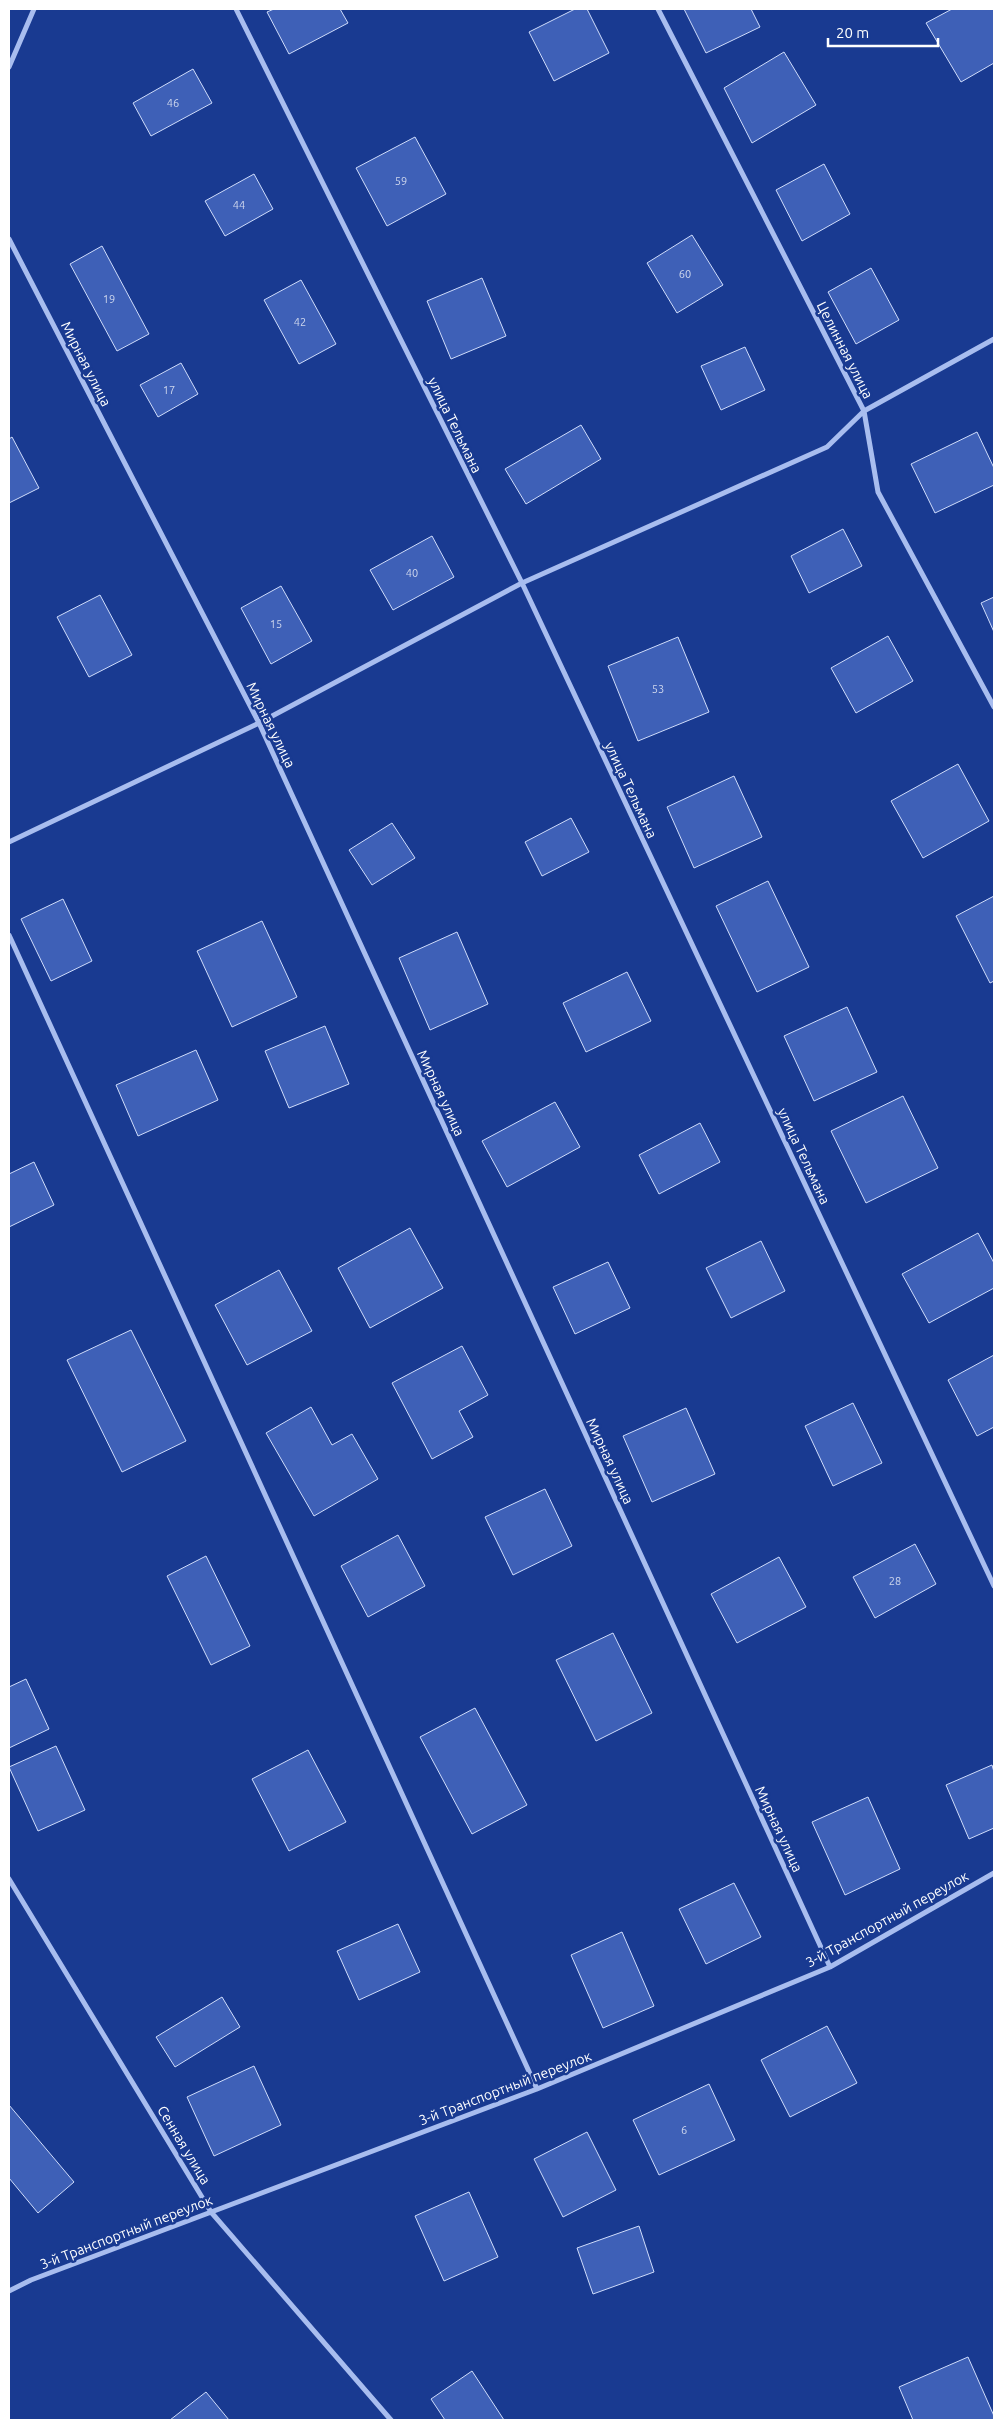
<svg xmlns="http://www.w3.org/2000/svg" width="1003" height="2429" font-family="Ubuntu,sans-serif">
  <rect width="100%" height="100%" fill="#193a91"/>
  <path fill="#3e60b7" stroke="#cfdcfb" d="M274,9h66l8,14 -59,31 -22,-42z
    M575,9h12l22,44 -55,28 -25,-49z
    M684,9h67l9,18 -54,26z
    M952,9h42v54l-33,19 -35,-59z
    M784,52l32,53 -64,38 -28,-55z
    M193,69l19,34 -61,33 -18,-33z
    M415,137l31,57 -59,32 -31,-58z
    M824,164l26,50 -48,27 -26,-51z
    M254,174l19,35 -48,27 -20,-35z
    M692,235l31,50 -46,28 -30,-50z
    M102,246l47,88 -32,17 -47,-87z
    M871,268l28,52 -43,24 -28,-52z
    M482,278l24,58 -55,23 -24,-58z
    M301,280l35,64 -37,20 -35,-64z
    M745,347l20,43 -44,20 -20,-44z
    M181,363l17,31 -40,23 -18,-32z
    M581,425l20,34 -75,45 -21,-35z
    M977,432l17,36v17l-59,28 -24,-49z
    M12,437l27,51 -30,15v-64z
    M843,529l19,37 -53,27 -18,-37z
    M432,536l22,41 -61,33 -23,-40z
    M281,586l31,55 -41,23 -30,-56z
    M100,595l32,60 -43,22 -32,-60z
    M994,597v35l-13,-29z
    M888,636l25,45 -57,32 -25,-45z
    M678,637l31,75 -71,29 -30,-75z
    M958,764l31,57 -66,37 -32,-57z
    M734,776l28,61 -68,31 -27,-61z
    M571,818l18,34 -47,24 -17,-34z
    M392,823l23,35 -43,27 -23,-35z
    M768,881l41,86 -52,25 -41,-86z
    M994,896v85l-4,2 -34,-67z
    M63,899l29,62 -41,20 -30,-62z
    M262,921l35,76 -65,30 -35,-76z
    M457,932l31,72 -58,26 -31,-72z
    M627,972l24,49 -65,31 -23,-49z
    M847,1007l30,65 -63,29 -30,-65z
    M325,1026l24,58 -60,24 -24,-57z
    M196,1050l22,50 -80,36 -22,-51z
    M903,1096l35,72 -72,35 -35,-72z
    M555,1102l25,45 -73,40 -25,-46z
    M700,1123l20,39 -61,32 -20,-39z
    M34,1162l20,43 -45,22v-53z
    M410,1228l33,60 -73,40 -32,-60z
    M978,1233l16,30v25l-65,35 -27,-49z
    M761,1241l24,50 -54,27 -25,-50z
    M608,1262l22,46 -55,26 -22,-47z
    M279,1270l33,61 -65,34 -32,-60z
    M131,1330l55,111 -64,31 -55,-112z
    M462,1346l26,49 -29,16 14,26 -41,22 -40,-76z
    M994,1355v72l-17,9 -29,-56z
    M853,1403l29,60 -49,23 -28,-60z
    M311,1407l21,38 20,-11 26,45 -64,37 -48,-83z
    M686,1408l29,66 -63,28 -29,-66z
    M545,1489l27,57 -59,29 -28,-58z
    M398,1535l27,51 -57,31 -27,-51z
    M915,1544l21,40 -61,34 -22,-41z
    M206,1556l44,90 -39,19 -44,-89z
    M779,1557l27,50 -69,36 -26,-49z
    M613,1633l39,80 -56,28 -40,-81z
    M26,1679l23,50 -40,19v-61z
    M475,1708l52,97 -55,29 -52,-97z
    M56,1746l29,64 -47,21 -29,-64z
    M308,1750l38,72 -57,29 -37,-72z
    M992,1765l2,7v56l-25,11 -23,-54z
    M868,1797l32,72 -55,26 -33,-73z
    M734,1883l27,54 -55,27 -27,-55z
    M398,1924l22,48 -61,28 -22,-49z
    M622,1932l32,74 -51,22 -32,-73z
    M222,1997l18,30 -65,40 -19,-30z
    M827,2026l30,57 -67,34 -29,-57z
    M254,2066l27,59 -67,31 -27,-59z
    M709,2084l26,56 -76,35 -26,-55z
    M9,2105l65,77 -36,31 -29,-35z
    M587,2132l29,58 -53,27 -29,-58z
    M469,2192l29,65 -54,24 -29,-65z
    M639,2226l15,46 -61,22 -16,-46z
    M968,2357l26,59v4h-81l-14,-33z
    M472,2371l32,49h-59l-14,-21z
    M206,2392l23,28h-59z"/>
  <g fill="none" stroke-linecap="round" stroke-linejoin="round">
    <path stroke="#a8bdef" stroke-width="5" d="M236,9l286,574 472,1003
      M658,9l206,402 14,81 116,215
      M9,67l25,-58
      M9,239l250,484 571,1244
      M9,842l250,-119 263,-140 305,-136 37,-36 130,-72
      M9,935l528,1154
      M9,1879l202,333 180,208
      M9,2291l22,-11 506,-191 293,-122 164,-94"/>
  </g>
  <g text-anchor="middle" stroke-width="5" stroke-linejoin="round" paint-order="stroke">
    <g font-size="11" fill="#cfd7ed">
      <text x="173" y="107">46</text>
      <text x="401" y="185">59</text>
      <text x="239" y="209">44</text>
      <text x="685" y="278">60</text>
      <text x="109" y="303">19</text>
      <text x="300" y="326">42</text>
      <text x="169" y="394">17</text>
      <text x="412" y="577">40</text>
      <text x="276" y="628">15</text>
      <text x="658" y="693">53</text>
      <text x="895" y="1585">28</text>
      <text x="684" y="2134">6</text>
    </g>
    <g font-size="14" fill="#fff" stroke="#193a91">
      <text transform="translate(845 350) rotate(63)" y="5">Целинная улица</text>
      <text transform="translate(86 364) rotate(63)" y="5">Мирная улица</text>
      <text transform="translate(455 425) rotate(64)" y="5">улица Тельмана</text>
      <text transform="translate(271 725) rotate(64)" y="5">Мирная улица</text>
      <text transform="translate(631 790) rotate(65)" y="5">улица Тельмана</text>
      <text transform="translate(441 1093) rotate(65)" y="5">Мирная улица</text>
      <text transform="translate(804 1156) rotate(65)" y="5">улица Тельмана</text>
      <text transform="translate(610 1461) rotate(65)" y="5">Мирная улица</text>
      <text transform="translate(779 1829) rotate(65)" y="5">Мирная улица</text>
      <text transform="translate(887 1919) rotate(-29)" y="5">3-й Транспортный переулок</text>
      <text transform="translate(505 2088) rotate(-21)" y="5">3-й Транспортный переулок</text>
      <text transform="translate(184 2145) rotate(59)" y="5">Сенная улица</text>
      <text transform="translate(126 2232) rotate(-21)" y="5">3-й Транспортный переулок</text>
    </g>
  </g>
  <rect width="1003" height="2429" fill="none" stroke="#ffffff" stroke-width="20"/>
  <path d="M828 38v8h110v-8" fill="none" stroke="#ffffff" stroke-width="2.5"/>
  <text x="836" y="38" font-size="15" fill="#ffffff" stroke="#193a91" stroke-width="4" paint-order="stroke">20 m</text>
</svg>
